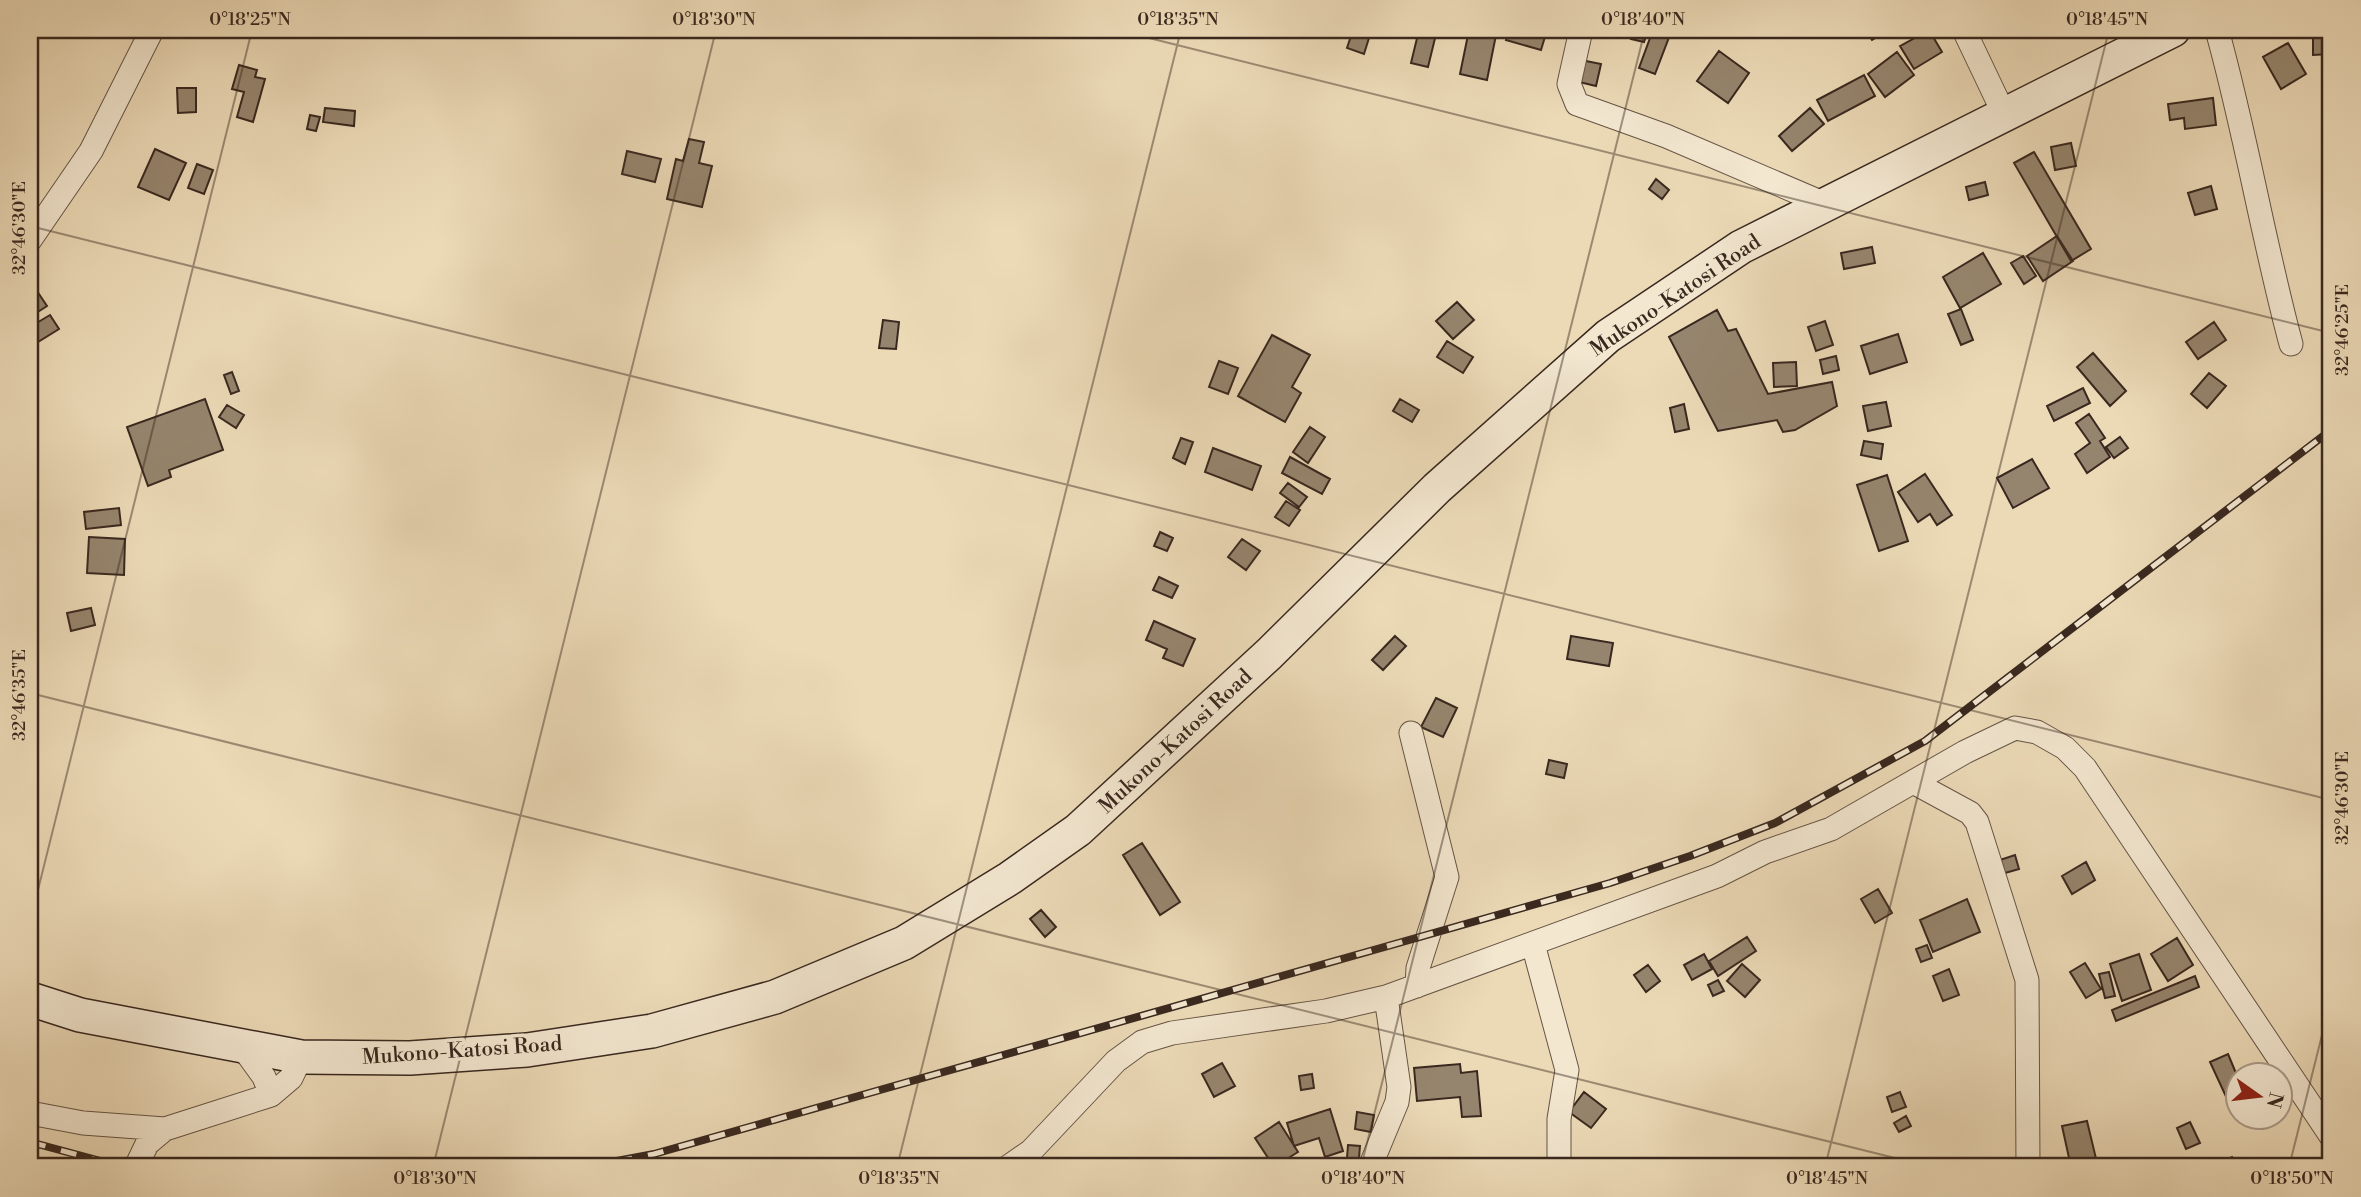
<svg xmlns="http://www.w3.org/2000/svg" width="2361" height="1197" font-family="'Libre Bodoni',serif">
  <rect width="100%" height="100%" fill="#ecdab7"/>
  <filter id="stains"><feTurbulence type="fractalNoise" baseFrequency=".00286" numOctaves="4"/><feColorMatrix values="0 0 0 0 .2 0 0 0 0 .09 0 0 0 0 .02 0 0 0 .5 -.17"/></filter>
  <radialGradient id="worn" r=".72"><stop offset=".6" stop-color="#630" stop-opacity="0"/><stop offset="1" stop-color="#630" stop-opacity=".3"/></radialGradient>
  <path fill="#96856e" stroke="#39281f" stroke-width="2" d="M1419,30h18l-9,37 -17,-4z
    M1469,30h28l-10,50 -27,-6z
    M1509,30h38l-6,20 -35,-10z
    M1634,30h14l-4,12 -13,-3z
    M1653,30l18,2 -16,42 -16,-6z
    M1866,30h23l-17,10z
    M1929,30l13,22 -28,17 -14,-23z
    M1352,33l17,5 -5,16 -17,-6z
    M2331,37v17l-18,1v-17z
    M2288,43l18,31 -25,15 -18,-32z
    M1719,51l30,22 -21,30 -31,-22z
    M1897,52l17,23 -29,22 -17,-23z
    M1581,60l20,4 -5,22 -21,-5z
    M239,65l18,5 -2,7 10,2 -12,43 -16,-5 7,-25 -12,-3z
    M1864,75l11,21 -47,25 -11,-21z
    M177,88h19v24l-18,1z
    M2213,98l3,27 -31,4 -1,-11 -14,2 -2,-16z
    M325,108l30,3 -1,15 -31,-4z
    M1810,108l14,16 -32,27 -13,-15z
    M310,115l10,2 -4,14 -9,-2z
    M689,139l15,3 -5,21 13,3 -10,41 -35,-8 9,-40 7,2z
    M2071,143l5,23 -21,4 -4,-23z
    M155,149l31,14 -17,37 -31,-13z
    M627,151l34,8 -6,23 -33,-8z
    M2034,152l57,97 -20,12 -57,-98z
    M197,164l16,6 -9,24 -16,-6z
    M1656,179l13,11 -7,9 -13,-10z
    M1985,182l3,13 -19,5 -3,-13z
    M2211,186l6,23 -22,6 -7,-22z
    M2324,203h7v40h-5z
    M2057,236l16,25 -30,20 -16,-25z
    M1872,247l3,16 -31,6 -3,-16z
    M1983,253l18,31 -41,24 -17,-31z
    M2023,256l13,20 -12,8 -13,-21z
    M39,294l8,12 -17,11v-17z
    M1457,302l17,18 -21,19 -17,-18z
    M1961,309l12,31 -12,5 -13,-31z
    M1717,310l11,21 8,-2 32,65 64,-12 5,24 -42,24 -12,2 -6,-12 -59,11 -49,-94z
    M50,315l9,14 -29,18v-20z
    M883,320l16,2 -3,27 -17,-1z
    M1825,321l8,24 -17,6 -8,-24z
    M2214,322l12,18 -28,19 -12,-17z
    M1898,334l9,28 -37,12 -9,-28z
    M1272,335l38,20 -18,32 9,6 -16,29 -47,-26z
    M1447,341l26,16 -10,16 -26,-16z
    M2093,353l33,38 -16,15 -33,-39z
    M1836,356l3,14 -16,4 -3,-14z
    M1219,361l19,7 -10,26 -19,-7z
    M1796,362l1,24 -23,1 -1,-24z
    M232,372l7,19 -8,3 -7,-19z
    M2209,373l17,13 -19,22 -16,-14z
    M2083,388l7,15 -36,18 -7,-15z
    M205,399l18,51 -54,20 2,7 -23,9 -21,-59z
    M1400,399l19,11 -7,12 -19,-11z
    M1886,402l5,24 -23,5 -5,-25z
    M1684,404l5,25 -14,3 -5,-24z
    M227,405l17,10 -8,13 -17,-11z
    M2089,414l16,24 -5,3 10,16 -23,16 -12,-19 15,-11 -14,-20z
    M1310,427l15,10 -17,26 -15,-11z
    M2120,437l8,11 -14,10 -8,-11z
    M1181,438l12,4 -8,22 -12,-6z
    M1864,441l19,3 -2,15 -20,-4z
    M1213,448l48,18 -9,24 -47,-18z
    M1290,457l40,22 -8,15 -40,-21z
    M2032,459l17,29 -36,20 -16,-30z
    M1925,474l27,41 -15,10 -7,-11 -12,8 -20,-30z
    M1887,475l21,66 -29,10 -22,-66z
    M1288,483l19,14 -8,10 -19,-14z
    M1286,501l14,9 -11,16 -14,-9z
    M119,508l2,17 -35,4 -2,-17z
    M1160,532l13,6 -6,13 -13,-5z
    M89,537l36,2 -1,36 -37,-2z
    M1242,539l18,12 -14,19 -18,-13z
    M1159,577l19,9 -6,12 -19,-8z
    M91,608l4,17 -24,6 -4,-18z
    M1154,621l41,18 -12,27 -20,-8 4,-9 -21,-9z
    M1395,636l11,10 -23,24 -11,-10z
    M1571,636l42,7 -4,23 -42,-7z
    M1436,698l21,10 -14,29 -22,-10z
    M1549,760l18,4 -3,14 -18,-4z
    M1142,843l38,59 -20,13 -37,-60z
    M2015,855l4,14 -21,6 -4,-13z
    M2086,862l9,18 -23,14 -10,-18z
    M1878,889l14,24 -17,10 -14,-24z
    M1967,899l13,33 -47,20 -13,-32z
    M1041,910l15,17 -11,10 -15,-18z
    M1747,937l9,14 -38,25 -9,-15z
    M2177,938l16,27 -25,16 -17,-27z
    M1927,945l5,13 -11,4 -5,-13z
    M1704,954l8,15 -20,11 -8,-15z
    M2139,954l12,36 -29,11 -12,-37z
    M2085,963l16,26 -15,9 -16,-26z
    M1742,964l18,16 -15,17 -18,-16z
    M1648,965l12,16 -14,11 -12,-17z
    M1949,969l10,26 -16,6 -10,-25z
    M2109,972l6,24 -10,2 -6,-24z
    M2195,976l4,11 -83,34 -4,-11z
    M1718,980l6,11 -11,5 -5,-11z
    M2228,1054l10,24v18l-10,5 -18,-39z
    M1222,1063l13,23 -21,11 -12,-23z
    M1460,1064l1,9 16,-2 4,45 -19,1 -2,-20 -43,4 -3,-33z
    M1312,1074l2,14 -13,2 -2,-14z
    M1584,1092l22,17 -15,19 -22,-16z
    M1900,1092l6,15 -14,5 -5,-15z
    M1330,1109l13,42 -18,6 -6,-19 -25,8 -7,-23z
    M1357,1112l17,3 -3,17 -16,-3z
    M1906,1116l5,10 -12,6 -5,-9z
    M2087,1121l11,46h-27l-9,-41z
    M1279,1122l19,30 -24,15 -19,-29z
    M2190,1122l10,21 -14,6 -9,-21z
    M1348,1145l12,1 -1,12h-12z
    M2232,1157l4,10h-25v-1z"/>
  <g fill="none" stroke-linecap="round" stroke-linejoin="round">
    <defs>
      <path id="minor" d="M1581,30l-12,54 8,20 89,32 159,68
        M1964,30l40,84
        M2217,30c29,104 46,210 74,314
        M30,240l61,-89 61,-121
        M1411,733l36,144 -29,91 -1,18
        M1913,782l57,31 7,9 50,158 1,187
        M1533,944l34,126 -8,49v48
        M271,1095l20,-17 10,-21
        M30,1113l53,10 82,6
        M136,1167l11,-23 18,-15 106,-34 -7,-18 -21,-29
        M1008,1167l23,-16 85,-90 26,-19 30,-9 154,-22 60,-14 331,-121 48,-24 66,-23 134,-77 50,-24 22,4 28,16 20,20 246,368
        M1370,1167l27,-65 2,-15 -13,-90"/>
      <path id="secondary" d="M30,999l50,16 221,42 109,1 117,-8 125,-19 123,-34 129,-54 106,-65 68,-48 191,-176 168,-166 171,-152 133,-89 432,-217"/>
    </defs>
    <use href="#minor" stroke="#665445" stroke-width="25"/>
    <use href="#secondary" stroke="#39281f" stroke-width="36"/>
    <use href="#minor" stroke="#f3e7d0" stroke-width="23"/>
    <use href="#secondary" stroke="#f3e7d0" stroke-width="33"/>
    <defs>
      <path id="rail" d="M30,1142l93,25
        M585,1167l69,-13 956,-271 80,-27 85,-33 150,-82 406,-311"/>
    </defs>
    <use href="#rail" stroke="#39281f" stroke-width="8"/>
    <use href="#rail" stroke="#f3e7d0" stroke-width="5" stroke-dasharray="16" stroke-linecap="butt"/>
  </g>
  <path fill="none" stroke="#39281f" stroke-width="2" stroke-opacity="0.45" d="M1117,30l1214,303M30,226l2301,574M30,693l1901,474M30,922l222,-892M30,1161l27,6M433,1167l283,-1137M897,1167l284,-1137M1361,1167l284,-1137M1825,1167l284,-1137M2289,1167l42,-168"/>
  <g text-anchor="middle" stroke-width="7" stroke-linejoin="round" paint-order="stroke">
    <g font-size="21" fill="#39281f" stroke="#f3e7d0">
      <text transform="translate(1675 295) rotate(-34)" y="7">Mukono-Katosi Road</text>
      <text transform="translate(1175 741) rotate(-43)" y="7">Mukono-Katosi Road</text>
      <text transform="translate(462 1050) rotate(-4)" y="7">Mukono-Katosi Road</text>
    </g>
  </g>
  <rect width="2361" height="1197" fill="none" stroke="#ecdab7" stroke-width="77"/>
  <g transform="translate(2259 1096) rotate(104)"><circle r="33" fill="#f3e7d0" stroke="#a99b89" stroke-width="2"/>
  <path d="M0-5L12 26L0 18L-12 26Z" fill="#8f2418"/>
  <text y="-10" font-size="19" font-weight="bold" text-anchor="middle" fill="#39281f">N</text>
  </g>
  <rect x="38" y="38" width="2284" height="1120" fill="none" stroke="#39281f" stroke-width="2.5"/>
  <g font-size="18" text-anchor="middle" fill="#39281f">
    <text x="250" y="25">0°18'25"N</text>
    <text x="714" y="25">0°18'30"N</text>
    <text x="1178" y="25">0°18'35"N</text>
    <text x="1643" y="25">0°18'40"N</text>
    <text x="2107" y="25">0°18'45"N</text>
    <text transform="translate(19 228) rotate(-90)" y="6">32°46'30"E</text>
    <text transform="translate(2342 330) rotate(-90)" y="6">32°46'25"E</text>
    <text transform="translate(19 695) rotate(-90)" y="6">32°46'35"E</text>
    <text transform="translate(2342 798) rotate(-90)" y="6">32°46'30"E</text>
    <text x="435" y="1184">0°18'30"N</text>
    <text x="899" y="1184">0°18'35"N</text>
    <text x="1363" y="1184">0°18'40"N</text>
    <text x="1827" y="1184">0°18'45"N</text>
    <text x="2292" y="1184">0°18'50"N</text>
  </g>
  <rect width="100%" height="100%" filter="url(#stains)"/>
  <rect width="100%" height="100%" fill="url(#worn)"/>
</svg>
